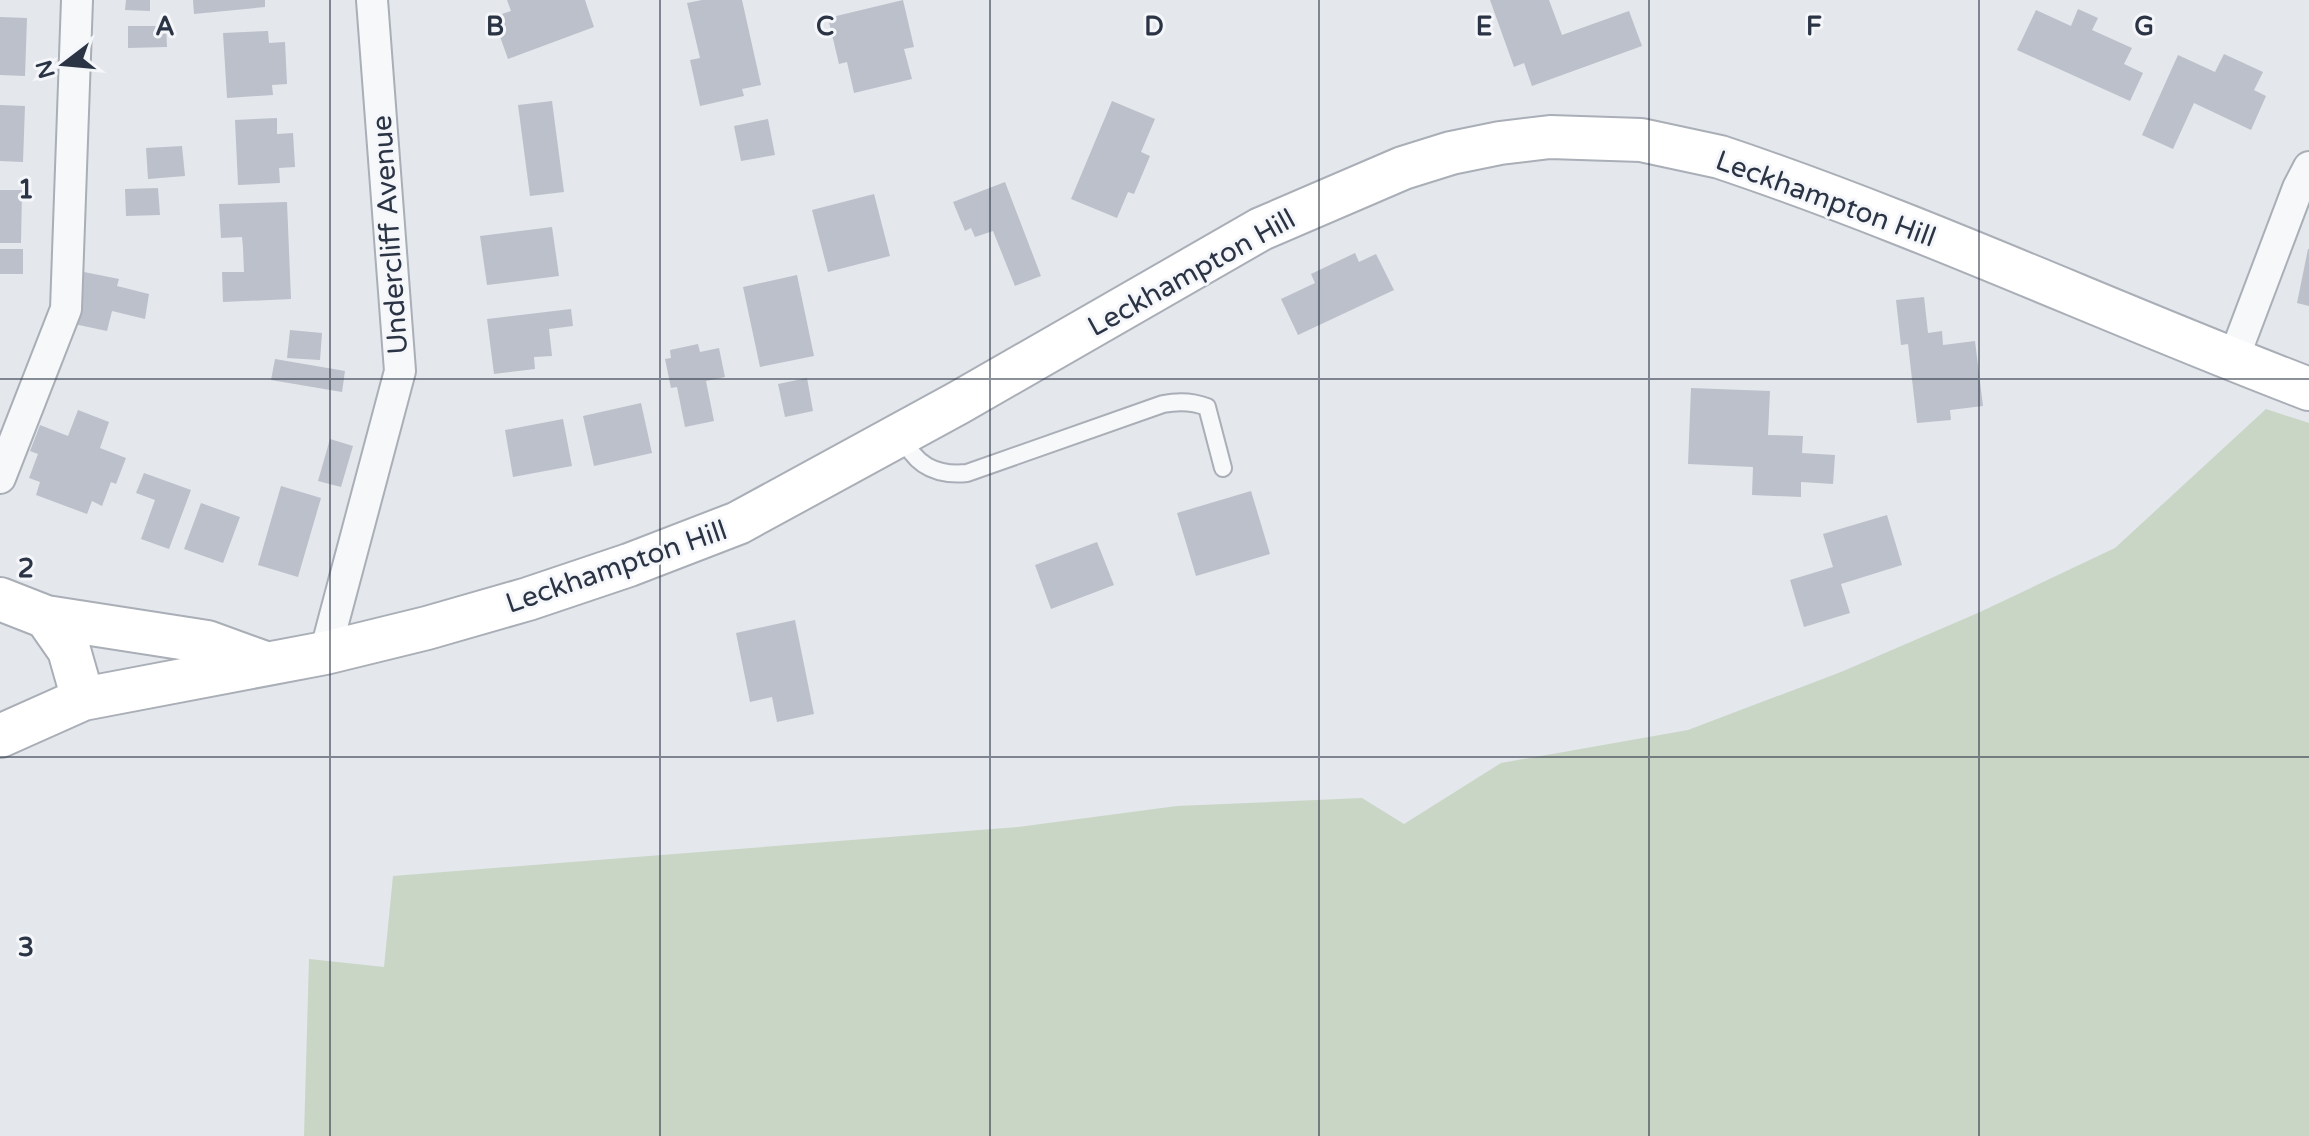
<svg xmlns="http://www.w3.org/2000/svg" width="2309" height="1136" font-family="'Varela Round',sans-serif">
  <rect width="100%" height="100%" fill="#e4e7ec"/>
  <path fill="#c9d6c5" d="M2266,409l43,14v713h-2005l5,-177 75,8 9,-91 625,-49 159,-21 185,-8 42,26 97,-61 187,-33 153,-58 139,-60 135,-64z"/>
  <path fill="#bbc0ca" d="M126,0h24v11l-25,-1z
    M193,0h72v7l-71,7z
    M507,0h78l9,27 -86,32 -15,-42 18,-6z
    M702,0h40l19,85 -19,4 2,7 -44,10 -10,-46 10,-2 -13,-55z
    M903,0l11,47 -10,2 8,30 -58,14 -7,-31 -8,2 -11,-46z
    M1490,0h59l13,35 67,-24 13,35 -110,40 -8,-23 -10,4z
    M2078,9l20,9 -6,12 40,18 -8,16 19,9 -13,28 -113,-51 19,-40 35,16z
    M0,17l27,1 -2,58 -25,-1z
    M128,26h38l1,21 -39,1z
    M268,31l1,12 16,-1 2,42 -15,1 1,10 -46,3 -4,-65z
    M2224,54l39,18 -9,18 12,6 -15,34 -57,-27 -21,46 -31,-14 36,-80 37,17z
    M552,101l12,91 -34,4 -12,-91z
    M1112,101l43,18 -14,33 9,4 -16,38 -6,-2 -11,26 -46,-19z
    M0,105l25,1 -2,56 -23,-1z
    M277,118v16l16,-1 2,34 -16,1 1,15 -42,2 -3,-65z
    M768,119l7,36 -34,6 -7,-35z
    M182,146l3,30 -37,3 -2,-31z
    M1005,182l36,94 -26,10 -22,-55 -18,6 -4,-9 -6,3 -12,-29z
    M158,188l2,27 -34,1 -1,-27z
    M0,190h22l-1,53h-21z
    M874,194l16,62 -62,16 -16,-62z
    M287,202l4,97 -68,3 -1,-30h22l-1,-24 -1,-11 -21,1 -2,-34z
    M552,227l7,49 -72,9 -7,-49z
    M0,249h23v25h-23z
    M2308,249h1v57l-12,-3z
    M1355,253l4,9 17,-8 18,36 -96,45 -17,-36 34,-16 -4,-9z
    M84,272l35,7 -2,7 32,8 -4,25 -33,-8 -5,20 -33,-7z
    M797,275l17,81 -54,11 -17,-80z
    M1924,297l4,36 14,-2 1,14 32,-4 8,65 -33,4 1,10 -34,3 -9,-79 -7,1 -5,-45z
    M571,309l2,17 -24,3 3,27 -18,1 1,12 -41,5 -7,-55z
    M290,330l32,3 -2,27 -33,-2z
    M698,344l2,8 19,-4 6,29 -19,4 8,40 -29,6 -8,-40 -6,1 -6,-29 6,-1 -1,-8z
    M275,359l70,12 -3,21 -71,-12z
    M807,378l6,33 -28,6 -7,-33z
    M1691,388l79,3 -2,44 35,1 -1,17 33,2 -2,29 -32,-2v15l-49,-2 1,-28 -65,-3z
    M641,403l11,50 -58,13 -11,-50z
    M78,410l31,12 -9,26 26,10 -10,26 -5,-2 -9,24 -10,-5 -5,13 -51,-19 4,-13 -11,-4 9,-24 -8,-3 10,-26 28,11z
    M563,419l9,47 -59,11 -8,-47z
    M330,439l23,7 -12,41 -23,-6z
    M144,473l47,17 -22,59 -28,-10 14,-39 -19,-7z
    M281,486l40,12 -23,79 -40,-12z
    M1251,491l19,63 -74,22 -19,-63z
    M201,503l39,14 -17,46 -39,-14z
    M1887,515l15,50 -61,19 9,29 -46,14 -14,-47 43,-13 -10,-33z
    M1097,542l17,43 -63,24 -16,-44z
    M795,620l19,94 -37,8 -5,-25 -22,5 -14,-69z"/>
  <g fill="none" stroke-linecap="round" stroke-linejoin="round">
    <defs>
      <path id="lane" d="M902,435c12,30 34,41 65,38l196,-69c15,-3 29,-3 44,3l16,61"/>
      <path id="street" d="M2233,360l65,-172 11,-21
        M0,478l66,-169 11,-309
        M325,653l75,-282 -28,-371"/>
      <path id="secondary" d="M0,599l46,18 23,33 14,49
        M46,617l161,25 58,21
        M0,736l83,-37 242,-46 102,-25 101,-29 101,-34 109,-42 220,-120 303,-174 142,-61 48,-15 49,-10 50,-6 91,3 79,17c200,67 392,157 589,232"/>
    </defs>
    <use href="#lane" stroke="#a9aeb7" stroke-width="20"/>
    <use href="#street" stroke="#a9aeb7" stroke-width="34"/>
    <use href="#secondary" stroke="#a9aeb7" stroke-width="46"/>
    <use href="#lane" stroke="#f7f8fa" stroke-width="16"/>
    <use href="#street" stroke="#f7f8fa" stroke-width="30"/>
    <use href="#secondary" stroke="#fff" stroke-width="42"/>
  </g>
  <path fill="none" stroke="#2b3445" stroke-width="2" stroke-opacity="0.55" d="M330,0v1136M660,0v1136M990,0v1136M1319,0v1136M1649,0v1136M1979,0v1136M0,379h2309M0,757h2309"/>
  <g text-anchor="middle" stroke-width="6" stroke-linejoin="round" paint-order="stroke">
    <g font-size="28" fill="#2b3445" stroke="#f4f6f9">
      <text transform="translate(1826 198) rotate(20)" y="10">Leckhampton Hill</text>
      <text transform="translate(389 235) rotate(-94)" y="10">Undercliff Avenue</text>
      <text transform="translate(1191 272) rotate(-29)" y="10">Leckhampton Hill</text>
      <text transform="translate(616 566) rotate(-19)" y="10">Leckhampton Hill</text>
    </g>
  </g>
  <g font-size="26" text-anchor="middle" font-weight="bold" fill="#2b3445" stroke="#f4f6f9" stroke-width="6" stroke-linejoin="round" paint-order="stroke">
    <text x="165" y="35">A</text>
    <text x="495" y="35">B</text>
    <text x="825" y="35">C</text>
    <text x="1154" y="35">D</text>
    <text x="1484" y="35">E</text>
    <text x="1814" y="35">F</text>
    <text x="2144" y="35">G</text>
    <text x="26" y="198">1</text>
    <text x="26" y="577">2</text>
    <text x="26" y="956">3</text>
  </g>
  <g transform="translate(64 64) rotate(254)" stroke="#f4f6f9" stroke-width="6" paint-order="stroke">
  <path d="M0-6L14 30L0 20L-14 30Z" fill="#2b3445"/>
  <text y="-12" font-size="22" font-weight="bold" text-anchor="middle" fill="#2b3445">N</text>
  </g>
</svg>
